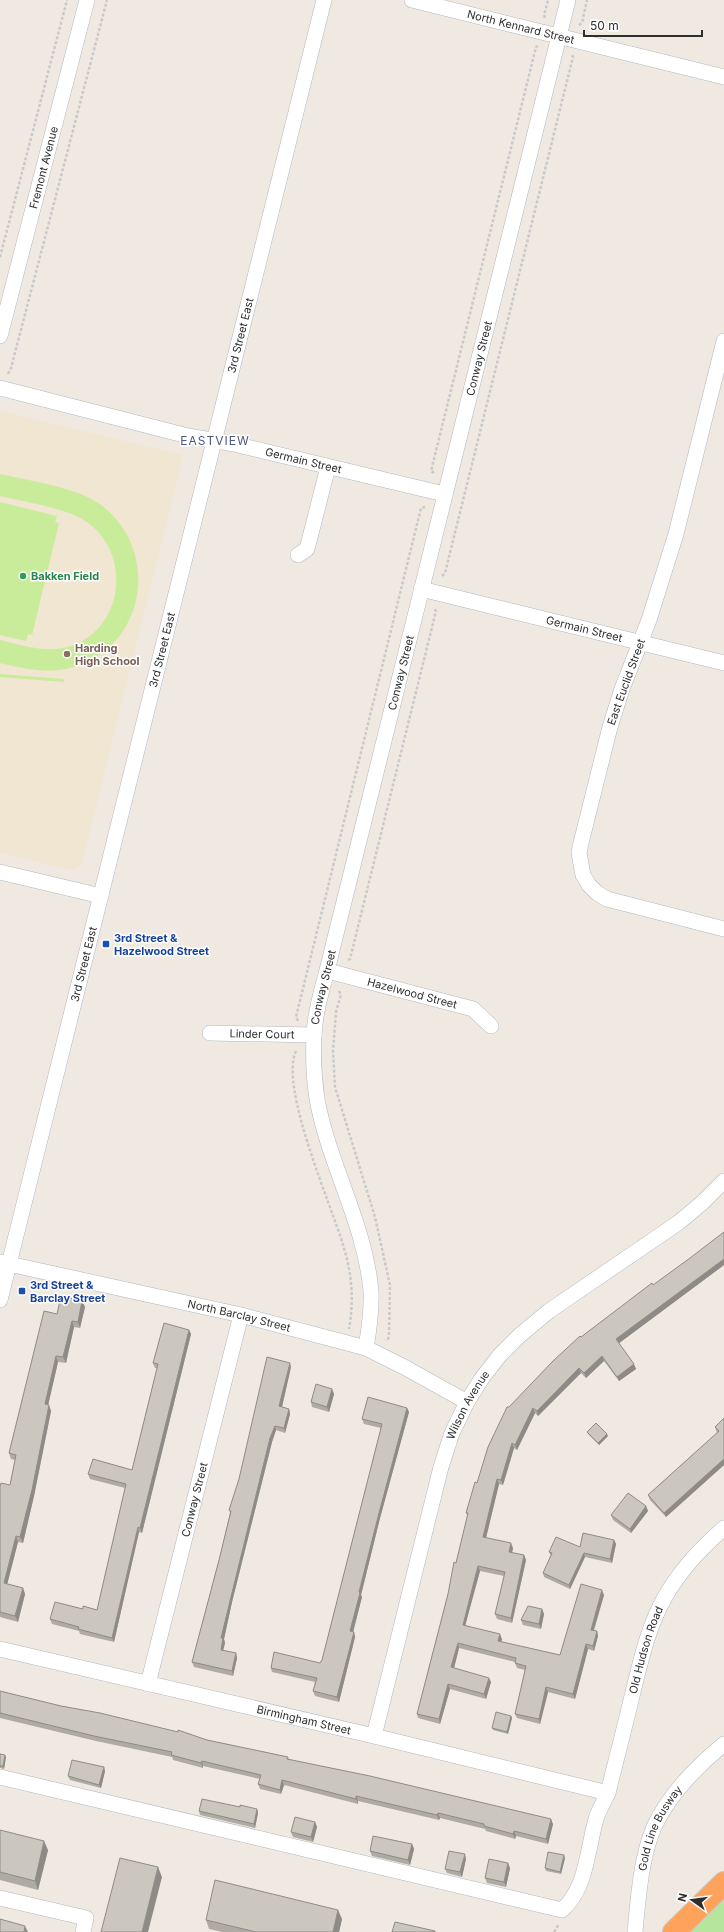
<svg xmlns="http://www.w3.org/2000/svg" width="724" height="1932" font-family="Inter,sans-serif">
  <rect width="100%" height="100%" fill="#efe9e1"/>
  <path fill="#f0e6d1" d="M0,411l183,44 -102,411 -10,4 -71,-17z"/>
  <path fill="#b6e59e" d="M724,1894v38h-38z"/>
  <path fill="#c9ec9a" d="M0,474c30,7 77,13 101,31 58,43 47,137 -24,161 -26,9 -51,3 -77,-3v-23c21,5 41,12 63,8 59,-12 72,-92 24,-126 -20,-14 -62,-20 -87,-26z
    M0,502l57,14 -2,6 4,1 -27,112 -4,-1 -2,7 -26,-6z
    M0,674l64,5v3l-64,-5z"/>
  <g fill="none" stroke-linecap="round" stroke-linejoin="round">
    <defs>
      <g id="minor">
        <path id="s1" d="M412,0l312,77"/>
        <path id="s2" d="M0,336l87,-336"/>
        <path d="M724,341l-48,193 -27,86 -27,69 -12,38 -29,116 -2,10 4,22 6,10 8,8 10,6 117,30"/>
        <path id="s3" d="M0,388l188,48 46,8 210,50"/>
        <path d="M298,555l9,-6 21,-82"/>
        <path id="s4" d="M421,589l303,74"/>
        <path d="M0,872l101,24"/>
        <path id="s5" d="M328,971l145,38 18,17"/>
        <path id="s6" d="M210,1033l104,2"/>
        <path id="s7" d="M0,1262l241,53 125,33 40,20 61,34"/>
        <path id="s8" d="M0,1300l324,-1300"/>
        <path id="s9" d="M366,1348c3,-18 6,-38 5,-57 -6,-67 -42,-126 -54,-192 -3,-20 -4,-43 -3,-63 1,-29 12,-58 18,-86l236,-950"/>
        <path id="s10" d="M0,1649l374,87 234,57"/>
        <path id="s11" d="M148,1684l93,-369"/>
        <path id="s12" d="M374,1736l67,-269 11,-34 15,-31 15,-24 18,-23 20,-20 29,-24 129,-88 24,-20 22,-22"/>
        <path id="s13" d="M0,1777l562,133c26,-23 25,-63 35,-94 3,-8 7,-15 11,-23 8,-33 17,-67 25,-101 8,-32 15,-65 32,-95 15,-27 36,-49 59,-69"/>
        <path d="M0,1898l86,20 -3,14"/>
        <path id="s14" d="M635,1932c3,-32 6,-75 19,-105 15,-33 42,-60 70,-83"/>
      </g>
      <path id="highway" d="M674,1932l50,-49"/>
    </defs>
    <use href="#minor" stroke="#b4b7c1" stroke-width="16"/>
    <use href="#highway" stroke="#c9c9c9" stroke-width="24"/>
    <path stroke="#c9c9c9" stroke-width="2.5" stroke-dasharray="3 2" stroke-linecap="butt" d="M545,18l-1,-3 4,-15
      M579,25l3,-2 5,-23
      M0,257l67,-257
      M8,374l3,-6 96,-368
      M434,473l-3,-2 105,-424 2,-1
      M442,576l3,-3 128,-516 -1,-2
      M348,960l2,-1 86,-348 -2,-2
      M339,991l2,4 -5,17 -3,39 2,36 40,130 15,68 -1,51 -1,3 -3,1
      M298,1021l-2,-4 125,-509 4,-1
      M296,1051c-17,37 36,155 48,197 8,26 10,54 5,81
      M554,1932l5,-8"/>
    <use href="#minor" stroke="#fff" stroke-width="15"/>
    <use href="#highway" stroke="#ffa35c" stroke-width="22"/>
  </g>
  <path fill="#afaba4" d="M724,1265l-105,78 17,26 -17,12 -15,-20 -18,17 -5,-5 -43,43 -3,-3 -18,37 -3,-2 -11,37 -4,-1 -13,54 27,10 -1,5 12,2 2,5 -14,63 -15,-4 -2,-5 9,-38 -24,-5 -15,54 37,14 -1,3 59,13 44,-60 -10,36h3l1,5 -4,15 -6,-2 -13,50 -27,-7 -8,32 -23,-6 -2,-4 10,-44 -8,-2 -2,-5v-1l-56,-14 -5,20 37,14 -5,17 -36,-10 -10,35 -22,-6 -1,-4 51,-198 -2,-3 11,-30 32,-76 72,-70 72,-52z
    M82,1301l3,6 -5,21 -6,-1 -8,36 -8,-1 -10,43 3,6 -17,85 -11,47 -5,-1 -11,42 16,4 2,6 -7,28 -18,-5v-131l10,-1 5,-25 -4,-1 -2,-6 48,-139z
    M189,1330l2,4 -49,199 -3,-1 -25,110 -34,-8 -1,-3 -27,-7 -2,-5 33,-10 14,1 28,-122 -35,-9 -2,-5 44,-4 25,-102h-2l-2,-5z
    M291,1367l-9,40 7,2 1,5 -5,19 -9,-3 -4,12 -40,160 -8,37 1,4 -2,7 13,3 1,5 -4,18 -39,-9 -2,-5 27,-102 11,-47 -1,-3z
    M332,1389l2,5 -5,18 -17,-5 -1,-5z
    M407,1408l2,4 -29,106 -19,77 1,2 -9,35h1l1,5 -16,65 -24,-6 -2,-5 2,-9 -43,-10 -1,-4 49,-5 2,-3 59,-232 -17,-4 -2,-5z
    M724,1418v47l-58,52 -16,-17 -2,-5 69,-62 -2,-6z
    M587,1432l21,4 -9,9 -11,-11z
    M646,1506l2,5 -17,22 -18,-13 -2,-5z
    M614,1540l2,4 -4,19 -27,-6 -15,32 -26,-12 -1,-4 8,-17 -2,-4 31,-5z
    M542,1609l2,5 -3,15 -18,-4 -2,-5z
    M0,1691l61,15 146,34 81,17 1,3 264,64 -5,20 -32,-8 -1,3 -29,-8 -1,-2 -45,-11 -1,2 -81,-19v3l-74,-19 -3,9 -21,-5 -2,-5 2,-5 -57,-13v2l-30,-8 -1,-3 -76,-16 -96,-23z
    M511,1716l1,2 -4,16 -15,-4 -1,-2z
    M0,1754l6,3 -2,12 -4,-1z
    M104,1767l1,4 -4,17 -31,-8 -2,-4z
    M240,1807l17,2 1,4 -3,15 -55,-13 -1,-4z
    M315,1822l2,5 -4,15 -20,-5 -2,-5z
    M0,1830l48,20 -10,40 -38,-10z
    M412,1844l2,5 -4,16 -38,-9 -2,-5z
    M565,1858l-4,16 -15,-3 -1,-3z
    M466,1859l-4,18 -15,-4 -2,-4z
    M510,1868l-4,19 -19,-4 -2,-5z
    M342,1919l-3,13h-117l-13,-3 -3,-9z"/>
  <path fill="#8e8b86" d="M724,1259v6l-106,79 -2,-5z
    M82,1301l3,6 -5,21 -2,-6z
    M72,1321l2,6 -8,36 -3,-6z
    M189,1330l2,4 -49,199 -2,-5z
    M56,1356l2,6 -11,48 -2,-6z
    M602,1356l2,5 -18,17 -2,-5z
    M290,1363l1,4 -10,44 -2,-5z
    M634,1364l2,5 -17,12 -2,-4z
    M579,1368l2,5 -43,43 -1,-5z
    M332,1389l2,5 -5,18 -2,-5z
    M49,1405l2,6 -17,85 -11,47 -3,-6z
    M407,1408l2,4 -29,106 -19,77 1,2 -10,39 -2,-5 9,-39 20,-79z
    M533,1408l2,5 -18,37 -2,-5z
    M289,1409l1,5 -5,19 -1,-5z
    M275,1426l1,4 -4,12 -40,160 -8,37 1,4 -3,12 -1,-5v-12l10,-41 39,-159z
    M607,1434l1,2 -9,9 -1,-2z
    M512,1443l2,5 -11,37 -2,-5z
    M724,1459v6l-58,52 -2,-4z
    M497,1479l2,5 -14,58 -2,-5z
    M646,1506l2,5 -17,22 -1,-4z
    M138,1527l1,5 -25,110 -2,-4z
    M16,1536l2,6 -12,47 -2,-6z
    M614,1540l2,4 -4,19 -2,-4z
    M511,1543l2,5 -2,9 -2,-5z
    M584,1553l1,4 -15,32 -1,-4z
    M524,1555l2,5 -14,63 -1,-5z
    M478,1566l2,5 -16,59 -1,-5z
    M23,1588l2,6 -7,28 -3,-6z
    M602,1590l2,5 -12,40 -1,-5z
    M542,1609l2,5 -3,15 -2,-5z
    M597,1631l1,5 -4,15 -1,-5z
    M354,1632l1,5 -16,65 -2,-5z
    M500,1634l2,5 -2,7 -2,-5z
    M458,1643l1,5 -6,24 -2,-5z
    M586,1644l2,5 -13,50 -2,-5z
    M236,1653l1,5 -4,18 -1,-5z
    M489,1678l2,4 -5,17 -2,-5z
    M448,1684l2,5 -10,35 -1,-5z
    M546,1687l2,5 -8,32 -1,-5z
    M511,1716l1,2 -4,16 -1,-2z
    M5,1755l1,2 -2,12 -1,-3z
    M202,1761l1,5v2l-2,-5z
    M104,1767l1,4 -4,17 -2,-3z
    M282,1780l2,5 -3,9 -1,-4z
    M356,1796l2,5v3l-2,-5z
    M257,1809l1,4 -3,15 -1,-4z
    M438,1813l2,5 -1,2 -2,-5z
    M551,1819l2,5 -5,20 -2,-5z
    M315,1822l2,5 -4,15 -2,-5z
    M514,1831l2,5 -1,3 -2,-5z
    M44,1841l4,9 -10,40 -3,-9z
    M412,1844l2,5 -4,16 -2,-5z
    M465,1854l1,5 -4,18 -2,-5z
    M564,1855l1,3 -4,16 -1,-2z
    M508,1863l2,5 -4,19 -2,-5z
    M158,1867l4,10 -14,55h-6z
    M338,1910l4,9 -3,13h-6z
    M25,1926l3,6h-4z"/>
  <path fill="#cbc7bf" stroke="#8e8b86" d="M724,1232v27l-108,80 18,25 -17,13 -15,-21 -18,17 -5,-5 -42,43 -4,-3 -18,37 -3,-2 -11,37 -4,-1 -14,58 28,6 -2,9 15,3 -13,63 -16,-4 10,-42 -27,-6 -15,59 37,9 -2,7 62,14 21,-71 21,6 -11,40 6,1 -4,15 -7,-2 -13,50 -27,-7 -7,32 -24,-5 11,-48 -11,-3 1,-5 -58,-15 -7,24 38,11 -5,16 -36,-10 -9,35 -22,-5 31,-120 6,-32 2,1 12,-50h-2l9,-31 2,1 11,-36 19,-40h2l44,-46 27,-25 1,1 71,-54 1,2 37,-27z
    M61,1296l21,5 -4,21 -6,-1 -9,36 -7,-1 -11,48 4,1 -17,85 -12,47 -4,-1 -12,47 19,5 -8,28 -15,-4v-126l1,-3 9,2 6,-30 -7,-2 35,-142 13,3z
    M164,1323l25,7 -49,198 -2,-1 -26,111 -34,-9 1,-2 -29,-8 5,-17 28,7v-3l14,4 29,-126 -38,-10 5,-15 39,11 26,-106 -5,-1z
    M267,1357l23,6 -11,43 10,3 -5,19 -9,-2 -5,12 -39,159 -10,41h2l-2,12 15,3 -4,18 -40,-9 27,-102 12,-49 -2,-1 10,-31z
    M316,1384l16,5 -5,18 -16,-5z
    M368,1397l39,11 -28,105 -20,79 1,1 -10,38 4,1 -17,65 -24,-6 4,-13 -46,-10 3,-16 46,11 2,-3 60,-236 -20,-5z
    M724,1418v41l-60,54 -16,-18 71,-64 -4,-4z
    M596,1423l11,11 -9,9 -11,-11z
    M628,1493l18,13 -16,23 -19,-14z
    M583,1533l31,7 -4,19 -26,-6 -15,32 -26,-12 9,-20 -3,-1 7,-15 24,10z
    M528,1606l14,3 -3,15 -18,-4z
    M0,1691l61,15 39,7 78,19v-2l29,10 81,17 -1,2 83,17 181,43 -5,20 -32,-8 -1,3 -29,-8v-2l-46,-11 -1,2 -81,-19v3l-74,-19 -2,10 -22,-6 3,-9 -59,-14 -1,2 -30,-8 1,-3 -78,-16 -94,-23z
    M496,1712l15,4 -4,16 -15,-4z
    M0,1754l5,1 -2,11h-3z
    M72,1760l32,7 -5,18 -31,-9z
    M202,1799l38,8v-2l17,4 -3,15 -55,-13z
    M295,1817l20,5 -4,15 -20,-5z
    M0,1830l44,11 -9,40 -35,-9z
    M373,1836l39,8 -4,16 -38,-9z
    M449,1851l16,3 -5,18 -15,-3z
    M548,1852l16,3 -4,17 -15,-4z
    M120,1858l38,9 -16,65h-41z
    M489,1859l19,4 -4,19 -19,-4z
    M215,1880l123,30 -5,22h-77l-50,-12z
    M0,1919l25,7 -1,6h-24z
    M395,1922l40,9v1h-43z"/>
  <circle fill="#2e9e5b" stroke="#fff" stroke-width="1.5" cx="23" cy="576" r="4"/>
  <circle fill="#8d6e63" stroke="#fff" stroke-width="1.5" cx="67" cy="654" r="4"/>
  <g fill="#1a4fb4" stroke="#fff" stroke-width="1.5">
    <rect x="102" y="940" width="8" height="8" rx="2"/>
    <rect x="18" y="1287" width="8" height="8" rx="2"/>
  </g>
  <g text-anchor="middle" stroke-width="3" stroke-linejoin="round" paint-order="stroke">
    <g font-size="11" fill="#2e2e2e" stroke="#fff">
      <text dy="4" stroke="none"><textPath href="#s1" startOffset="112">North Kennard Street</textPath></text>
      <text dy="4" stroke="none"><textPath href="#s2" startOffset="174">Fremont Avenue</textPath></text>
      <text dy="4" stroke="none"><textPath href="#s8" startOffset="994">3rd Street East</textPath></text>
      <text dy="4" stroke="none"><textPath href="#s9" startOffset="1018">Conway Street</textPath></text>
      <text dy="4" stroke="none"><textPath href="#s3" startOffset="312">Germain Street</textPath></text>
      <text dy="4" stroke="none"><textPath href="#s4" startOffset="168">Germain Street</textPath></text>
      <text dy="4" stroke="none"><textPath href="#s8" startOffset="670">3rd Street East</textPath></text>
      <text dy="4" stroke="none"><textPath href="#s9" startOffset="694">Conway Street</textPath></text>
      <text transform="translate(626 682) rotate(-70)" y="4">East Euclid Street</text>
      <text dy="4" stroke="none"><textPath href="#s8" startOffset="346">3rd Street East</textPath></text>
      <text dy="4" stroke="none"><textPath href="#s9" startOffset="370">Conway Street</textPath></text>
      <text dy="4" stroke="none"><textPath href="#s5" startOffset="87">Hazelwood Street</textPath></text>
      <text dy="4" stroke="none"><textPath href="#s6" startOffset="52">Linder Court</textPath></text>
      <text dy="4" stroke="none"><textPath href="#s7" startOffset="245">North Barclay Street</textPath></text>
      <text dy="4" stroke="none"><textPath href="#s12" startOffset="345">Wilson Avenue</textPath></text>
      <text dy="4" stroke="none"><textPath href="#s11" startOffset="190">Conway Street</textPath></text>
      <text dy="4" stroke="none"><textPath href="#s13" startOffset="853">Old Hudson Road</textPath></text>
      <text dy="4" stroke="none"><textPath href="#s10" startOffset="312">Birmingham Street</textPath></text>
      <text dy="4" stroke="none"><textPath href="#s14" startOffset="108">Gold Line Busway</textPath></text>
    </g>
    <g font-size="11" font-weight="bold" fill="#27864d" stroke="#fff" text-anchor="start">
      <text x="31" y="580">Bakken Field</text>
    </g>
    <g font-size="11" font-weight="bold" fill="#785e54" stroke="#fff" text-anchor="start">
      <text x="75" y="652">Harding<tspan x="75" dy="13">High School</tspan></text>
    </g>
    <g font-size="11" font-weight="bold" fill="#164399" stroke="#fff" text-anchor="start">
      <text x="114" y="942">3rd Street &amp;<tspan x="114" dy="13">Hazelwood Street</tspan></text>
      <text x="30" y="1289">3rd Street &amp;<tspan x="30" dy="13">Barclay Street</tspan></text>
    </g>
    <g font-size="12" letter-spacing="1" fill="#4d5680" stroke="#fff">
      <text x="215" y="445">EASTVIEW</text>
    </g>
  </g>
  <g transform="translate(692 1900) rotate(284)" stroke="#ffffff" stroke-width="3" paint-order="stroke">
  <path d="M0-3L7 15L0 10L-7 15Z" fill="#2e2e2e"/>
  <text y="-6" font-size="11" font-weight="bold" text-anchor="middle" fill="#2e2e2e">N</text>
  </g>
  <path d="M584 30v6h118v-6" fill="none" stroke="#2e2e2e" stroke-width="2"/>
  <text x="590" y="30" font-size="12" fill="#2e2e2e" stroke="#ffffff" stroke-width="3" paint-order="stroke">50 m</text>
</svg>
